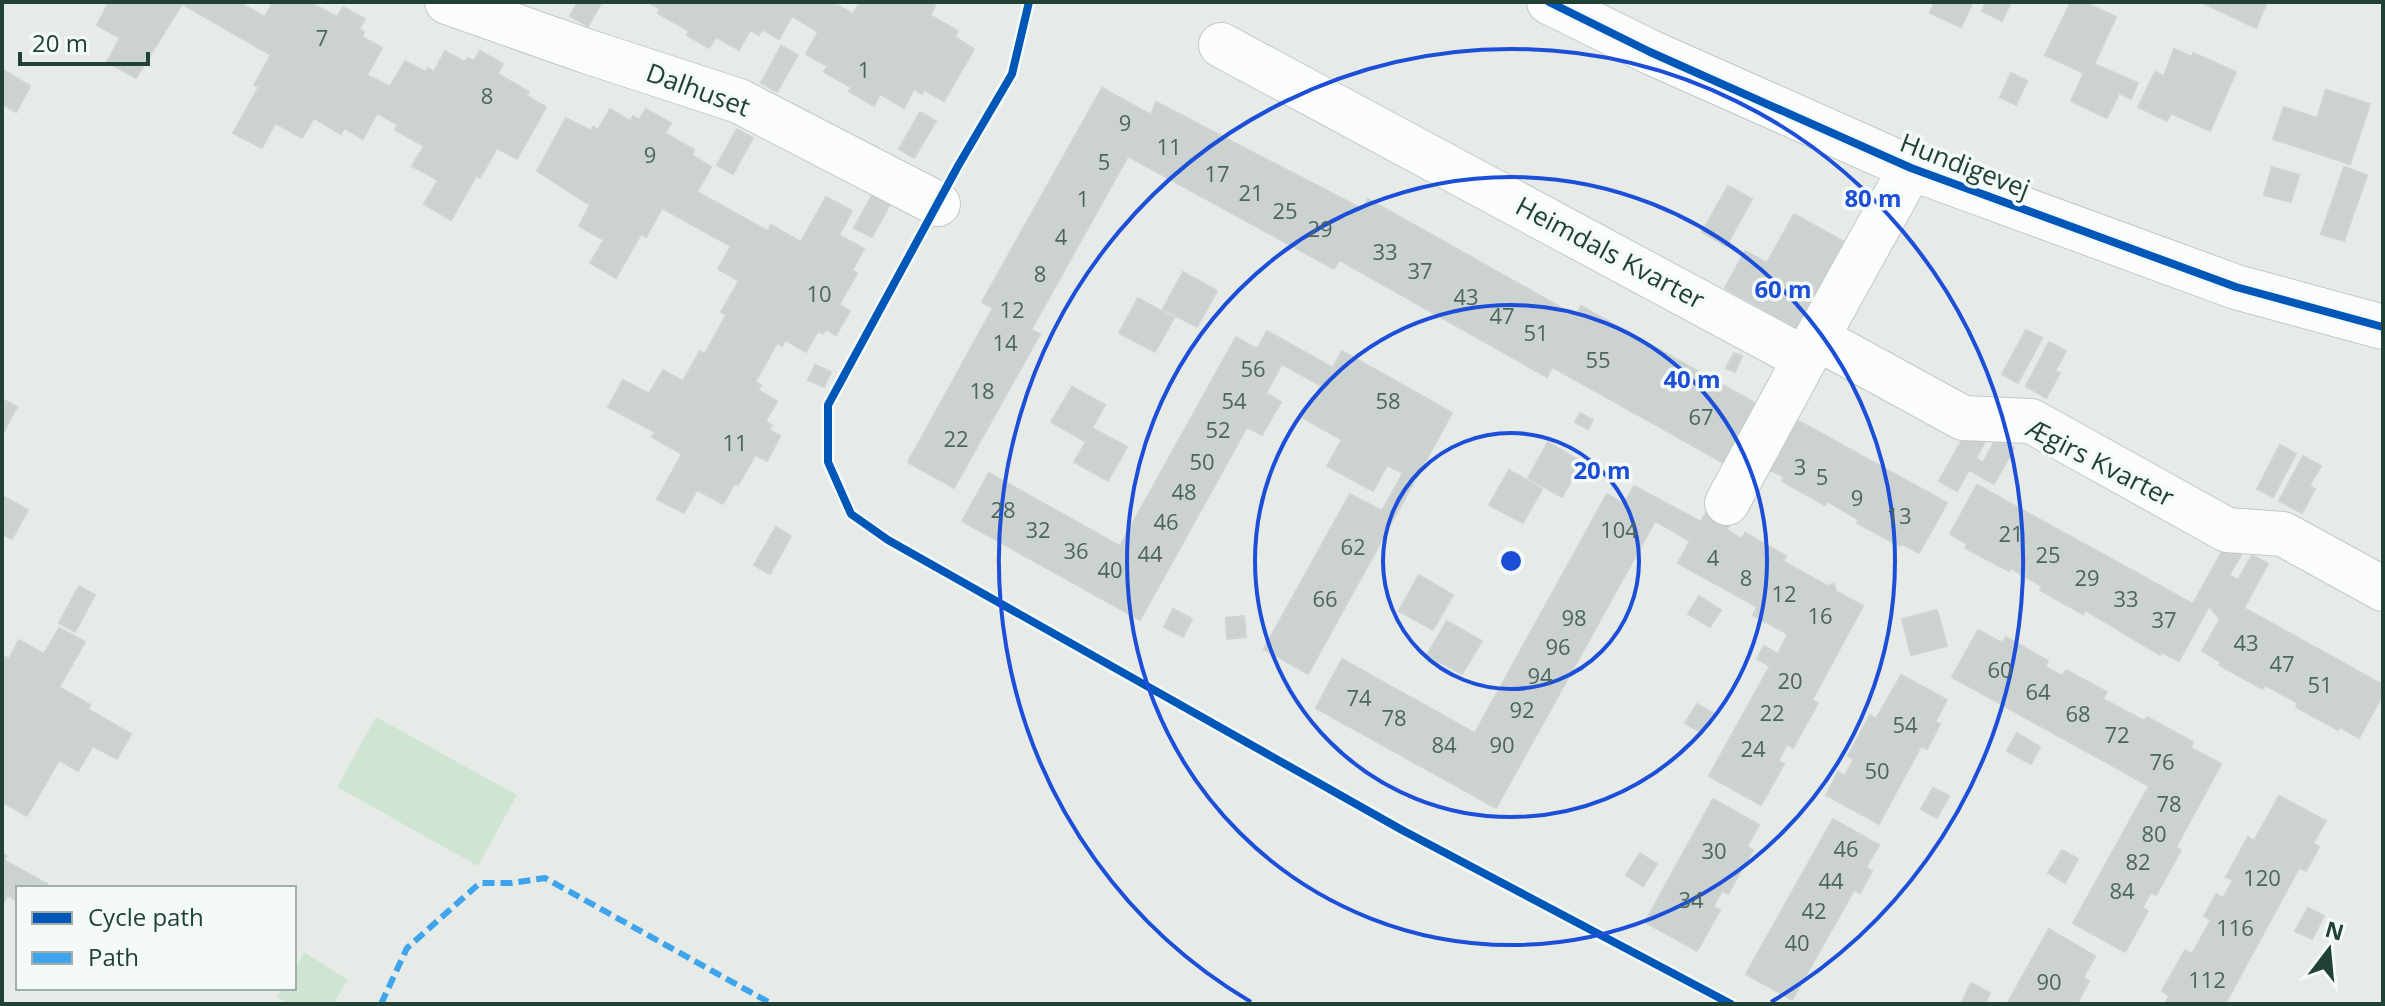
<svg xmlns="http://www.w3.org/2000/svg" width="2385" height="1006" font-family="'Open Sans',sans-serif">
  <rect width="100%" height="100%" fill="#e6ebe8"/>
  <path fill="#cee5d3" d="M376,717l141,78 -39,71 -141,-79z
    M304,952l44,28 -15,24h-45l-11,-7 5,-9h12v-19z"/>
  <path fill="#ccd2d0" stroke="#ced4d1" stroke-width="2" d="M104,2h134l27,15 8,-15h36l28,15 6,-10 22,12 -6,10 5,3 -2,5 20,11 -15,27 23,12 15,-26 21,11 2,-4 6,4 11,-21 20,11 3,-4 6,3 6,-10 23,13 -5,10 31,18 -2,4 19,11 -29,52 -20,-11 -17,30 -4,-2 -25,44 -27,-16 14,-24 -26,-14 12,-20 -29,-16 3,-5 -21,-12 -14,26 -19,-11 -3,6 -27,-16 -12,20 -27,-15 -13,25 -29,-15 26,-46 -5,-2 17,-30 -89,-51 -46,74 -29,-16 13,-24 -23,-13 11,-21z
    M578,2h24l-14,24 -18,-10z
    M648,2h184l21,12 7,-12h77l-7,13 28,16 -3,6 19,12 -30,52 -20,-11 -2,4 -8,-5 -10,19 -24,-14 -6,12 -25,-15 3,-3 -28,-16 3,-6 -21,-12 12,-22 -26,-16 -13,23 -17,-10 -3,6 -9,-5 -11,20 -23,-13 -7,11 -22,-13 2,-4 -31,-18 2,-4z
    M1935,2h38l-12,25 -31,-14z
    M1986,2h25l-9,19 -20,-10z
    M2071,2h13l32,15 -22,47 44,19 -7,16 -12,-6 -12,25 -36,-17 13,-28 -39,-18z
    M2201,2h66l-11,26z
    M781,46l17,9 -21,37 -16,-9z
    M2174,49l18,8 1,-4 43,19 -26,59 -39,-18 -4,8 -29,-14 17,-35 9,4z
    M2,69l28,17 -14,26 -14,-8z
    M2011,73l16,8 -11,24 -16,-8z
    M1102,88l49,27 5,-13 206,107 6,-10 208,117 5,-10 181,101 -33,59 -177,-99 -5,10 -208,-117 -5,9 -206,-113 -97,174 9,4 -86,154 -46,-26 85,-154 -11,-6z
    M2326,90l44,14 -20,60 -77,-25 11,-32 33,11z
    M610,109l21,12 2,-5 6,4 7,-11 25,14 -6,10 29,17 -2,5 19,12 -14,25 71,39 3,-6 30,17 25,-45 26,14 -13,24 25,14 -12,21 5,3 -18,32 11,6 -14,24 -10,-6 -3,5 -5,-3 -12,21 -21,-12 -3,6 -5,-3 -22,39 6,3 -3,5 19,11 -12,21 7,3 -3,5 11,6 -13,25 -12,-6 -17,30 -3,-2 -12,21 -26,-14 -13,23 -27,-14 25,-45 -30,-17 3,-5 -47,-25 15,-27 26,14 14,-24 20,11 17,-30 5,3 21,-39 -5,-3 18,-31 -21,-12 13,-23 -69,-38 -16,29 -5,-3 -25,44 -26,-15 14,-23 -25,-14 11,-21 -53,-34 29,-53 25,13 2,-4 5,3z
    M920,112l16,9 -22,37 -15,-9z
    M737,129l16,9 -20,36 -16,-9z
    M2272,167l27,8 -8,27 -27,-7z
    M2344,167l23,8 -23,66 -23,-7z
    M1728,186l24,13 -26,47 -24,-14z
    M875,190l18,9 -21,38 -18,-9z
    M1794,214l50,28 -47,86 -72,-40 20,-37 22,12z
    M1183,272l34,19 -20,36 -34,-18z
    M1138,298l36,20 -19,34 -36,-19z
    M2026,330l16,8 -24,45 -16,-9z
    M1267,331l66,37 9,-17 110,62 -144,261 -44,-25 86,-155 32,17 21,-38 -16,-8 -14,26 -46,-25 15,-26 -39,-22 19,-32 -40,-22 -16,29 15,9 -19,33 -15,-8 -107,193 -178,-99 27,-48 131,73 116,-209 21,12z
    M2049,342l17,9 -11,20 5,2 -14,25 -20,-12z
    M1734,353l8,3 -7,16 -9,-4z
    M815,365l16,7 -7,15 -16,-7z
    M1072,387l33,18 -13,23 35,19 -19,34 -34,-19 12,-20 -35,-20z
    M2,399l15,8 -15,28z
    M1580,413l13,7 -5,9 -13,-7z
    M1793,418l154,85 -28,50 -17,-9 -2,2 -43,-23 2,-3 -32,-19 -2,4 -43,-24 2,-4 -18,-9z
    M1968,429l19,9 -11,20 7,5 13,-25 18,10 -20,36 -25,-14 -12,21 -18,-10z
    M1548,442l34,20 -20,35 -34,-19z
    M2280,445l16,9 -23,43 -16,-8z
    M2303,456l18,10 -12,20 6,3 -13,24 -23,-12z
    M1509,470l33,19 -19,34 -34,-18z
    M1977,485l216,119 32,-58 16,9 -12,20 9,5 14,-25 16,9 -24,44 139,77v9l-24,44 -19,-11 -2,3 -42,-23 2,-4 -33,-18 -3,4 -43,-24 2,-3 -19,-11 18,-32 -11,-13 -30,55 -18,-9 -1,3 -75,-45 -2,4 -43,-24 2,-4 -32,-18 -1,3 -44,-23 2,-4 -17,-10z
    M1634,486l67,36 6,-11 23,13 -3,6 15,9 3,-6 41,23 -3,5 45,25 6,-2 2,7 27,15 -51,94 6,3 -25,45 -6,-4 -9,17 6,3 -23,41 -52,-29 61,-110 -13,-7 7,-13 14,8 10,-20 -35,-19 4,-8 -79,-44 12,-22 -35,-20 -159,287 -180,-100 26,-49 133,74 132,-239 17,10z
    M2,496l26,14 -16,29 -10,-5z
    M776,527l15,9 -21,38 -16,-9z
    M1419,575l34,20 -20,35 -34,-19z
    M79,586l16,9 -20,37 -16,-9z
    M1699,596l22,14 -11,17 -22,-13z
    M1173,609l19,10 -9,18 -19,-10z
    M1937,610l10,36 -36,9 -9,-36z
    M1244,616l2,21 -19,2 -1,-21z
    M1447,621l35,20 -20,33 -35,-19z
    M59,628l26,14 -26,45 31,18 -2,4 43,25 -14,25 -24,-13 -15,25 -19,-11 -32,56 -25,-14v-143l2,-3 5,3 10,-19 25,14z
    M1978,630l24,13 4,-6 42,24 -3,6 17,9 4,-6 41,22 -4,7 41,22 3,-4 46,25 -2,6 30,16 -45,83 5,3 -25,45 -5,-3 -9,16 6,3 -23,41 -52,-29 76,-137 -197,-109z
    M1901,675l46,25 -12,22 5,2 -13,25 -6,-3 -42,78 -53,-29 12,-23 7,4 9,-17 -6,-3 22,-41 6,4z
    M1697,704l16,9 -11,20 -17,-10z
    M2017,733l23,14 -9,17 -24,-13z
    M1933,788l16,8 -12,22 -16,-9z
    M2279,796l47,25 -13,22 6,4 -13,24 -7,-3 -74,136h-60l4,-8 -7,-5 23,-41 7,4 19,-34 -7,-4 12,-22 7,4 10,-18 -7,-3 22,-40 6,4z
    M1713,799l46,26 -12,21 6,4 -25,44 -6,-3 -9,16 7,3 -23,41 -52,-29z
    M1833,819l46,26 -13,22 6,4 -12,22 -6,-3 -62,110 -46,-26z
    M2062,850l16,9 -13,24 -17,-10z
    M2,853l5,3 -3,4 43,24 -2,4h-27v14l-10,-7 -6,10z
    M1640,853l17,11 -14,22 -17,-11z
    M2308,908l16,8 -12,23 -17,-8z
    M2049,929l46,27 -12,22 6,3 -12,23h-70z
    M1971,983l19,10 -5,11h-24z"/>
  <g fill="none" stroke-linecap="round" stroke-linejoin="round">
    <defs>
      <path id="minor" d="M447,2l139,49 153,50 199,103
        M1549,2l101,50 261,116 325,119 147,40
        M1221,45l584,314 106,-191
        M1817,338l146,80 68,3 196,109 56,4 100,55
        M1727,503l78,-144"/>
    </defs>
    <use href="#minor" stroke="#c3c8c5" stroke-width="46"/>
    <use href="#minor" stroke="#fbfcfc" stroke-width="44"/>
    <path stroke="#3ea4eb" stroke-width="6" stroke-dasharray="12 6" stroke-linecap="butt" d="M381,1004l26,-56 73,-65h32l33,-5 227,126"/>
    <defs>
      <path id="cycleway" d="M1029,2l-17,72 -54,92 -130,239v57l23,52 37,26 514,290 329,174
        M1549,2l101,50 261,116 325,119 147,40"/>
    </defs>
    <use href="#cycleway" stroke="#f4faf7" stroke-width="13"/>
    <use href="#cycleway" stroke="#0057b8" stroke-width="8"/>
  </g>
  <g fill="none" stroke="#1d4ed8" stroke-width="4">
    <circle cx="1511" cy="561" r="128"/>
    <circle cx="1511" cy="561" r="256"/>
    <circle cx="1511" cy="561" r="384"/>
    <path d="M1251 1002A512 512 0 1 1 1771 1002"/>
  </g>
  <g text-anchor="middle" stroke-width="7" stroke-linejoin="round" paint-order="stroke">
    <g font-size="22" fill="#4d665c">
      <text x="322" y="46">7</text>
      <text x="864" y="78">1</text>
      <text x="487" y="104">8</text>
      <text x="1125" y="131">9</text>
      <text x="1169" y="155">11</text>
      <text x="650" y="163">9</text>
      <text x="1104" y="170">5</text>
      <text x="1217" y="182">17</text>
      <text x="1251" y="201">21</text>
      <text x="1083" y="207">1</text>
      <text x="1285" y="219">25</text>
      <text x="1320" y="237">29</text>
      <text x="1061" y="245">4</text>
      <text x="1385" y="260">33</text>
      <text x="1420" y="279">37</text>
      <text x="1040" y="282">8</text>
      <text x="819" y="302">10</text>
      <text x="1466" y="305">43</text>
      <text x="1012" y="318">12</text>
      <text x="1502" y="324">47</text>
      <text x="1536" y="341">51</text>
      <text x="1005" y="351">14</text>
      <text x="1598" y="368">55</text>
      <text x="1253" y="377">56</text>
      <text x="982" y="399">18</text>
      <text x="1234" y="409">54</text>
      <text x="1388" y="409">58</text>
      <text x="1701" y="425">67</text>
      <text x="1218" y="438">52</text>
      <text x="956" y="447">22</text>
      <text x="735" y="451">11</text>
      <text x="1202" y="470">50</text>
      <text x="1800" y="475">3</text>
      <text x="1822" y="485">5</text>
      <text x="1184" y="500">48</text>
      <text x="1857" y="506">9</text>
      <text x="1003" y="518">28</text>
      <text x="1899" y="524">13</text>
      <text x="1166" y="530">46</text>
      <text x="1038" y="538">32</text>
      <text x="1619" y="538">104</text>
      <text x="2011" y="542">21</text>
      <text x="1353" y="555">62</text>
      <text x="1076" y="559">36</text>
      <text x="1150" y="562">44</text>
      <text x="2048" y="563">25</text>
      <text x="1713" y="566">4</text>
      <text x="1110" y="578">40</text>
      <text x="1746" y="586">8</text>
      <text x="2087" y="586">29</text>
      <text x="1784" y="602">12</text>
      <text x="1325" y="607">66</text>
      <text x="2126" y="607">33</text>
      <text x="1820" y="624">16</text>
      <text x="1574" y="626">98</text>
      <text x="2164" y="628">37</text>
      <text x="2246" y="651">43</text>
      <text x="1558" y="655">96</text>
      <text x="2282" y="672">47</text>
      <text x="2000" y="678">60</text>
      <text x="1540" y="684">94</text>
      <text x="1790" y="689">20</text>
      <text x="2320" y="693">51</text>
      <text x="2038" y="700">64</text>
      <text x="1359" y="706">74</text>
      <text x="1522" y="718">92</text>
      <text x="1772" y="721">22</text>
      <text x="2078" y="722">68</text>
      <text x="1394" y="726">78</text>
      <text x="1905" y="733">54</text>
      <text x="2117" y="743">72</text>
      <text x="1444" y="753">84</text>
      <text x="1502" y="753">90</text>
      <text x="1753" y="757">24</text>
      <text x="2162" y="770">76</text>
      <text x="1877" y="779">50</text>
      <text x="2169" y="812">78</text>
      <text x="2154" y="842">80</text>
      <text x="1846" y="857">46</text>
      <text x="1714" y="859">30</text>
      <text x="2138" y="870">82</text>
      <text x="2262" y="886">120</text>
      <text x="1831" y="889">44</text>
      <text x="2122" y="899">84</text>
      <text x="1691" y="908">34</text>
      <text x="1814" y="919">42</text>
      <text x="2235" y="936">116</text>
      <text x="1797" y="951">40</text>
      <text x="2207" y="988">112</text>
      <text x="2049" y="990">90</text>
    </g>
    <g font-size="26" fill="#214135" stroke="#f4faf7">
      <text transform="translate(698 90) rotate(20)" y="9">Dalhuset</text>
      <text transform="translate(1965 166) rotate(21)" y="9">Hundigevej</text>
      <text transform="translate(1610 253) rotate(28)" y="9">Heimdals Kvarter</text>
      <text transform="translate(2100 463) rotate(27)" y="9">Ægirs Kvarter</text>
    </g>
  </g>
  <circle cx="1511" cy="561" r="12" fill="#1d4ed8" stroke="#f4faf7" stroke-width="4"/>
  <g font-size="24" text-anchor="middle" font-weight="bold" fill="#1d4ed8" stroke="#f4faf7" stroke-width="7" stroke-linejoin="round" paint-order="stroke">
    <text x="1873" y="207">80 m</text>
    <text x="1783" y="298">60 m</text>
    <text x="1692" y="388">40 m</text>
    <text x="1602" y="479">20 m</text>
  </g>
  <rect width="2385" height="1006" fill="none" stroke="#214135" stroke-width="8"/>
  <rect x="16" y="886" width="280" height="104" fill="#f4faf7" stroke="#a0b0a9" stroke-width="2"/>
  <rect x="32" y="912" width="40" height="12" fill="#0057b8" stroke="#a0b0a9" stroke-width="2"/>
  <text x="88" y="926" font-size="24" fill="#214135">Cycle path</text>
  <rect x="32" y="952" width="40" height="12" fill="#3ea4eb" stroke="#a0b0a9" stroke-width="2"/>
  <text x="88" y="966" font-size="24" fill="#214135">Path</text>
  <g transform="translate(2329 950) rotate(16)" stroke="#f4faf7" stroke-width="6" paint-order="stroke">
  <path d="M0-6L14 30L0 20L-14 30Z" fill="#214135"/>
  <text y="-12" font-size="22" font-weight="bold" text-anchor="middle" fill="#214135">N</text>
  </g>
  <path d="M20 52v12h128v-12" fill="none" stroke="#214135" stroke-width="4"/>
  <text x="32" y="52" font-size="24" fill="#214135" stroke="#f4faf7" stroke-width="6" paint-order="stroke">20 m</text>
</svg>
